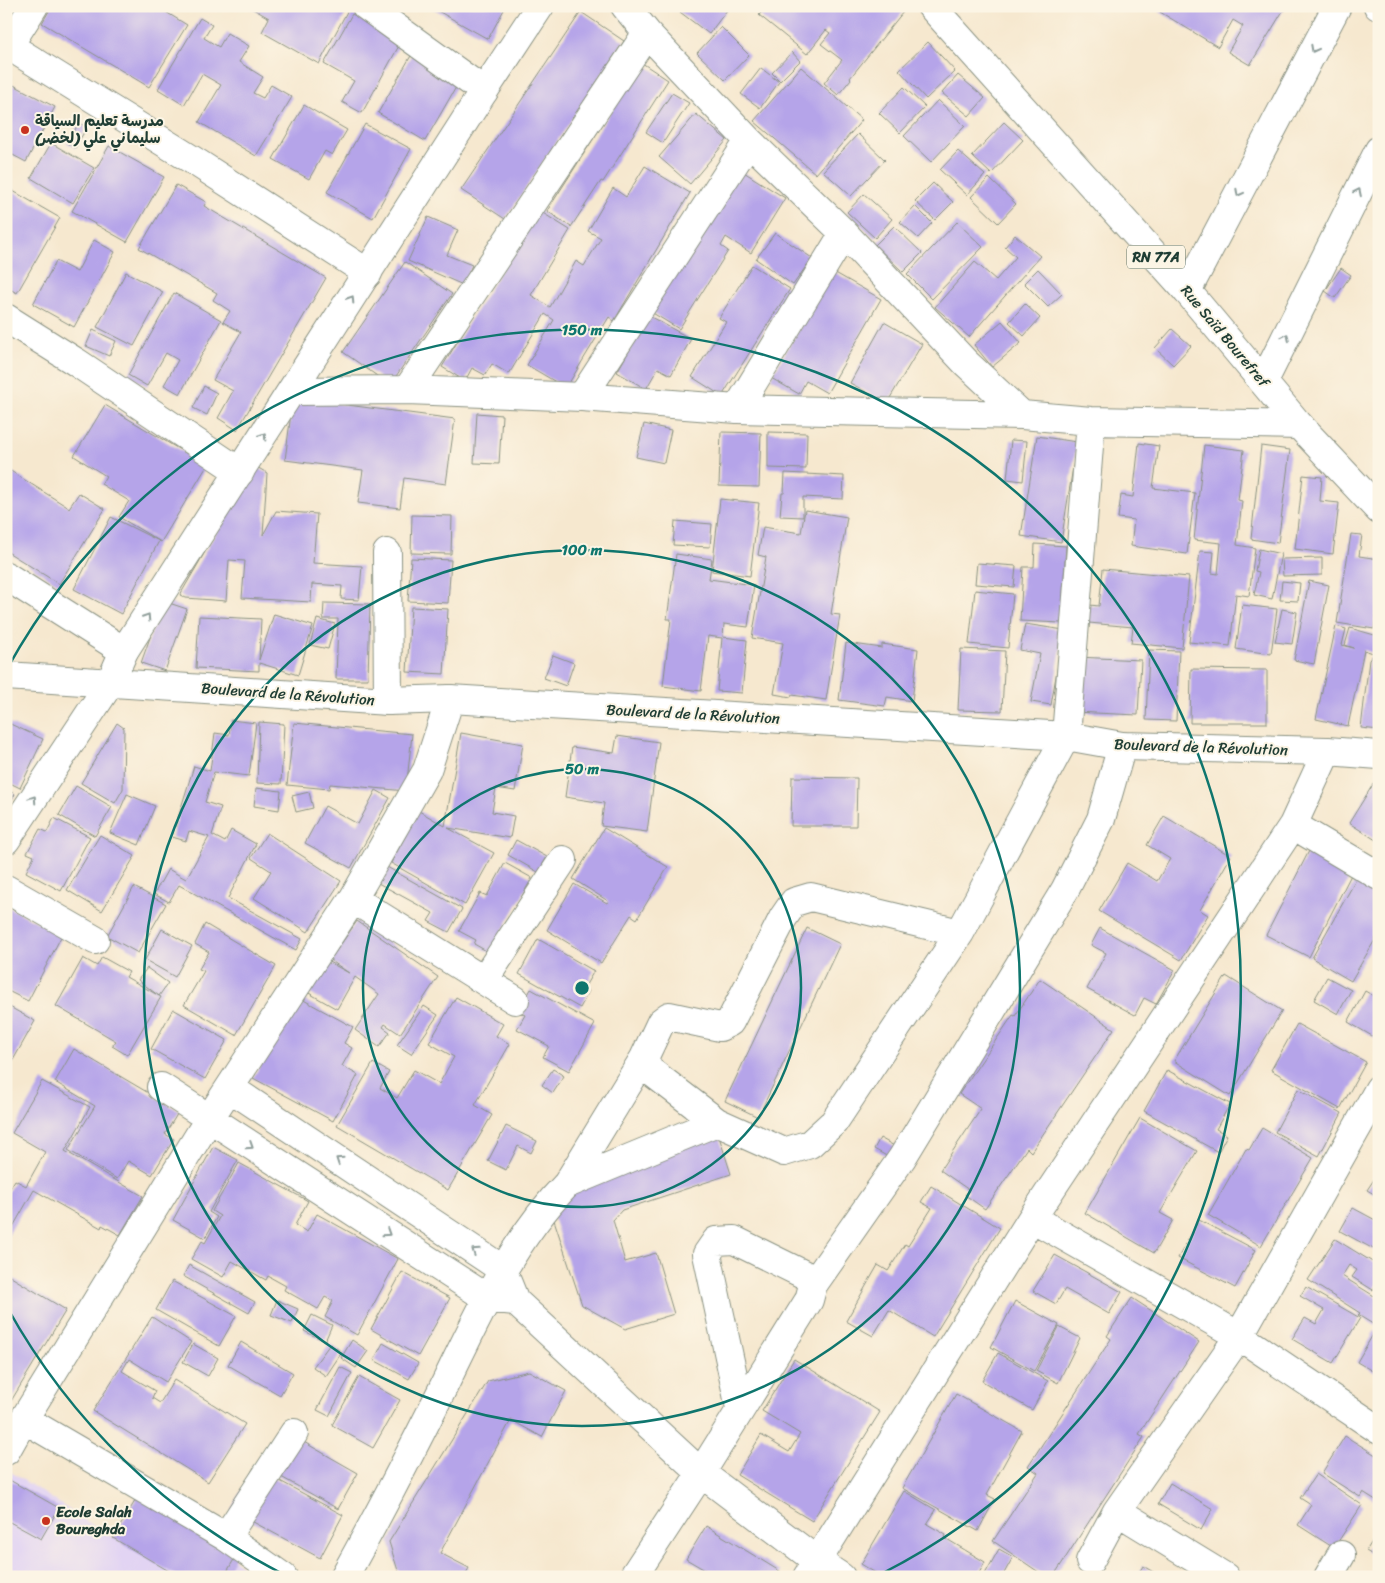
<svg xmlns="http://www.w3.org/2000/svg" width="1385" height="1583" font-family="Sriracha,'Playpen Sans Arabic',sans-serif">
  <rect width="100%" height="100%" fill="#fcf5e5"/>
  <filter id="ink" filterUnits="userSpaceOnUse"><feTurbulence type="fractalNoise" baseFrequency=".02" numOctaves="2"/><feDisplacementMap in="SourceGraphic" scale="10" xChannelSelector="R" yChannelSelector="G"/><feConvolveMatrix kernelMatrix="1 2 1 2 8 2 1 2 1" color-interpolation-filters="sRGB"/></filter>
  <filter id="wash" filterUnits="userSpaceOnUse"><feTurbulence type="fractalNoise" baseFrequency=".0096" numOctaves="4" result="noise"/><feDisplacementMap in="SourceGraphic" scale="20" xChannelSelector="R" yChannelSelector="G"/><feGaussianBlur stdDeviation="1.12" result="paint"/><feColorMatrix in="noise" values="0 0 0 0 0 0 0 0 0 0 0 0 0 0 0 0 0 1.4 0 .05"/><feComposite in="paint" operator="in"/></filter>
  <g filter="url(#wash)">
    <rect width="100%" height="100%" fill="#f6e8cf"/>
    <path fill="#e2d4f3" d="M6,1469l119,77 13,-50 122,81h-254z"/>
    <g id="blocks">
      <path fill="#b5a4e9" d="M52,6h104l31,19 -38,62 -107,-64z
        M248,6h102l-31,58 -57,-32 7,-14z
        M429,6h77l-18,33z
        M672,6h58l-21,28z
        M767,6h130l6,6 -53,66 1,1 -13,16 -14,-12 18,-23 -21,-16 9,-11 -4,-3 -19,24 -48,-39z
        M1160,6h126l-36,59 -22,-13 15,-26 -10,-6 -15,27 -58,-35 2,-4z
        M581,12l43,29 -119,178 -44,-29z
        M352,14l49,28 -39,71 -20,-11 12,-21 -30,-17z
        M200,18l12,7 -8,13 15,9 8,-14 22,13 -10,16 24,15 -10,16 10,5 8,-13 21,12 -36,59 -57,-34 22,-37 -19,-11 -18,31 -26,-16z
        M721,27l28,28 -24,25 -28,-27z
        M928,42l27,29 -29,28 -27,-29z
        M416,47l47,28 -38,66 -47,-28z
        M792,52l8,9 -20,20 -8,-8z
        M642,63l26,17 -65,102 -2,-1 -30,46 -24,-16z
        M801,67l61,53 -46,54 -62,-53z
        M761,68l18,14 -19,26 -19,-14z
        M958,75l27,23 -16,18 -27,-23z
        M6,81l49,26 -29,55 -17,-9 -3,6z
        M904,87l21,20 -25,26 -21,-20z
        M672,93l17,10 -26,40 -17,-11z
        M938,100l27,26 -34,36 -27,-26z
        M304,105l43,25 -15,25 -7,-4 -16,28 -36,-20z
        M696,114l31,26 -37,44 -31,-27z
        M1004,122l19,18 -32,34 -19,-18z
        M79,123l8,4 -12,21 -8,-5z
        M365,124l46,25 -38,69 -46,-26z
        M858,134l27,26 -34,36 -28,-25z
        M51,143l43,25 -21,35 -42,-25z
        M109,146l55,31 -37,65 -55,-31z
        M958,151l27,24 -18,20 -27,-25z
        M645,166l45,27 -76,128 -5,-4 -43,71 -39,-23 27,-45 -9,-6 -36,60 -17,-10 -7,11 -13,-7 -7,13 -23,-14 96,-157 32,20 -39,65 19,12 26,-46 8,5 17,-28 -13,-7 25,-43 13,9z
        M739,169l46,29 -34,55 -25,-16 -5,9 7,5 -49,78 -28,-17z
        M989,178l27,26 -18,19 -27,-26z
        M933,183l20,19 -18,18 -20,-19z
        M176,185l30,17 -2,4 122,72 -89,152 -19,-12 15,-27 -20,-11 28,-48 -18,-10 7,-11 -17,-11 4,-7 -78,-45z
        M6,187l54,31 -43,75 -11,-6z
        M864,194l28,25 -17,19 -28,-26z
        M915,206l17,17 -14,15 -18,-16z
        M428,217l30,13 -11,25 25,10 -9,20 -55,-24z
        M957,222l26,25 -51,52 -25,-25z
        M894,226l28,27 -19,19 -28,-27z
        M775,233l37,25 -19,27 -37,-26z
        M1015,235l25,21 -71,81 -34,-30 40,-45 21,18 20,-23 -11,-10z
        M94,240l21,12 -41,75 -41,-23 23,-43 21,11z
        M405,262l47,32 -62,91 -47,-33z
        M752,265l38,24 -68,107 -30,-19 34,-55 -7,-4z
        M1341,268l10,7 -16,23 -10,-7z
        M1038,269l24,25 -14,13 -24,-24z
        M832,271l49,28 -54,94 -21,-12 -7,13 -28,-16z
        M126,272l37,20 -29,54 -37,-19z
        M174,293l47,27 -41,74 -16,-9 14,-25 -12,-7 -19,33 -19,-11z
        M1025,304l15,14 -16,18 -15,-14z
        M649,316l42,23 -20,36 -13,-7 -12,21 -29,-17z
        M1002,321l19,22 -29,24 -18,-22z
        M884,322l38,22 -35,59 -37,-20z
        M1172,329l19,17 -18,19 -18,-17z
        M93,330l23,11 -7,15 -23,-10z
        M204,386l13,7 -10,22 -14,-7z
        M293,398l162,21 -9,65 -42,-6 -4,30 -42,-5 5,-33 -78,-10z
        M105,405l102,61 -46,76 -42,-25 10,-16 -28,-17 5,-8 -32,-20z
        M477,413l25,2 -3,49 -25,-1z
        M644,424l27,6 -7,33 -28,-6z
        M721,432l40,1 -2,54 -40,-1z
        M768,432l39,1 -1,36 -38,-1z
        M1037,436l40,6 -16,100 -40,-6z
        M1011,440l16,1 -4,40 -16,-2z
        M1139,443l20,3 -6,42 42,5 -8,61 -56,-8 3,-26 -16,-2 3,-23 12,2z
        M1204,445l40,5 -6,50 4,1 -5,44 18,3 -6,48 -13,-2 -6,52 -41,-4 11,-91 14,1 -2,21 6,1 3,-31 -27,-3z
        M1261,446l29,4 -12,93 -27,-4z
        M255,466l12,7 -4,62 13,-24 41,3 -4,49 49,3 -3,34 -18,-1 1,-13 -30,-2 -1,18 -69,-4 3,-37 -16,-1 -3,41 -40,-3 -6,-3z
        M6,468l63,40 10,-15 26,16 -46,75 -53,-33z
        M785,473l59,3 -1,23 -40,-2v20l-23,-1 2,-23h2z
        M1303,475l19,2 -2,24 19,2 -6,51 -38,-5z
        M720,499l39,4 -9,73 -38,-5z
        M805,510l42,7 -16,97 9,1 -14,85 -34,-5 -1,2 -17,-3 9,-51 -31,-5 14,-81 -8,-2 5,-28 38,6z
        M412,515l40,1 -1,38 -40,-1z
        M111,517l48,24 -38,73 -47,-25z
        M675,521l37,3 -2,23 -37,-2z
        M1351,534l11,1 -3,21 20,3v41l-5,29 -37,-6z
        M1035,544l31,2 -5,77 -41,-2 3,-54h11z
        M1259,549l22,5 -9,45 -18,-4 5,-23 -4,-1z
        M676,554l36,5 -3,20 45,6 -6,42 -24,-3 -1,13 24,3 -5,53 -25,-2 5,-53 -14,-2 -7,55 -38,-5 8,-67h-4z
        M411,558l40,2 -3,43 -40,-2z
        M1322,558v17l-39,1 -1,-17z
        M977,563l39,3 -2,21 -39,-3z
        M1103,569l86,8 -7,71 -51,-5 2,-16 -55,-5 2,-18 19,2z
        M1282,581l18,2 -2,18 -18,-1z
        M1309,581l20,4 -15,79 -20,-4z
        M975,590l38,4 -5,54 -39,-4z
        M163,601l24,8 -22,62 -24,-8z
        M324,603l46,1 -2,75h-32l2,-60h-15z
        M1242,605l35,4 -6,45 -35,-5z
        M411,607l37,2 -4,65 -37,-2z
        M1282,609l15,3 -5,32 -17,-2z
        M274,614l39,12 -15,49 -39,-12v8l-63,-3 3,-52 62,3 -2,41z
        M317,619l18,5 -7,25 -18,-4z
        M1025,624l39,6 -13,75 -20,-3 9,-48 -20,-4z
        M1336,626l10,3 -4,16 12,3 -9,-3 5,-17 28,8 -5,17 -9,-3 -16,76 -32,-7z
        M846,643l36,5v-4l36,5 -6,52 -25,-4 -2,9 -46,-6z
        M1379,648v82l-18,-2 8,-68z
        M961,649l44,2 -3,60 -44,-1z
        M1149,650l30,1 -3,70 -30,-1z
        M553,655l21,8 -8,23 -22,-8z
        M1077,657l64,3 -3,55 -64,-3z
        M1191,669l76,1v53h-77z
        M231,720l25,3 -7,53 -35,-4 -9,30 16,5 -9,28 13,7 6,-12 25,14 -28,54 74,41 -6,11 -117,-65 -10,17 -15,-8 14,-25 18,10 23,-42 -20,-6 -3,10 -14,-4 22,-71 16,5 5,-38 14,2z
        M6,722l37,17 -23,49 -14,-7z
        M259,722l25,2 -3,60 -24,-1z
        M117,723l7,5 -1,61 -8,14 -34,-20z
        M294,723l118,11 -6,57 -76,-7 -1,5 -42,-4z
        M461,733l62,11 -8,47 -19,-3 -4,24 22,4 -4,22 -62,-10 46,25 -29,52 -74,-42 28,-52 26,15z
        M617,736l42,6 -12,90 -46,-6 3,-23 -39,-6 7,-50 42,6z
        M792,777l65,1 -1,48h-65z
        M1377,778l2,1v63l-30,-19z
        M76,786l36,21 -17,29 -36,-21z
        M256,788l25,3 -2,19 -25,-4z
        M6,789l9,5 -9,15z
        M376,790l14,8 -39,70 -46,-25 20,-37 33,18z
        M309,792l4,16 -17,4 -4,-16z
        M127,794l28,12 -16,39 -29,-12z
        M1164,816l67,40 -31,54 8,5 -27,45 -82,-49 28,-48 30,18 13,-22 -23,-14z
        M54,818l36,19 -29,54 -35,-19 8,-16 -7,-3 13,-24 7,3z
        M604,828l64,39 -31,52 -6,-4 -30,48 -54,-33 27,-46 33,19 1,-2 -35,-22z
        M267,833l74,48 -33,51 -54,-34 17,-27 -20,-13z
        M100,835l35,21 -33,55 -35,-21z
        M516,840l31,17 -9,15 -30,-17z
        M1309,851l43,22 -43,84 -43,-22z
        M505,863l27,15 -42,75 -16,-9 2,-4 -17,-9 21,-38 7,3z
        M387,867l75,42 -13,23 -21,-11 5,-8 -55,-30z
        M1357,878l22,13v42l-28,48 -39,-23z
        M134,887l32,17 -28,49 -31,-17z
        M6,906l56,29 -34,66 -22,-11z
        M357,921l81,56 -38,57 -15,-10 -2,3 7,5 -11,15 -24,-17 24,-36 -24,-17 -18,32 -30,-17 18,-32 24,13 -19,-13z
        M205,924l71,42 -40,69 -52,-30 20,-34 -5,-2 10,-17 -14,-8z
        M807,928l33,16 -82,173 -33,-16z
        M1100,928l75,42 -19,34 -12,-6 -9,17 -48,-26 19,-36 -15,-8z
        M162,929l30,17 -17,31 -30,-17z
        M538,939l56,32 -10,17 5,3 -9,17 -61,-34z
        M102,957l27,15 -3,5 35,20 -34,58 -15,-9 4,-5 -60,-35 27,-48 14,8z
        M147,968l21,15 -9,13 -21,-16z
        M1226,976l56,35 -52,85 -56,-35z
        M1327,977l24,13 -13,24 -24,-14z
        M1040,979l74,50 -83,123 -4,-4 -42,61 -20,-14 4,-5 -29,-20 41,-61 -22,-15 54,-79 2,1z
        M531,989l64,35 -26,47 -26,-14 6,-11 -32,-17 8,-14 -32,-17 32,2z
        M1365,991l14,8v41l-31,-18z
        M298,997l55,30 -9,16 8,5 -10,18 16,9 -25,46 -80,-43z
        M456,997l47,27 -7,12 14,8 -35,61 17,10 -44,75 -111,-65 36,-62 16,9 -9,16 17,10 17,-28 25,14 15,-27 -25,-14z
        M6,1005l29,16 -23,41 -6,-3z
        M424,1006l14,9 -27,39 -14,-9z
        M173,1009l54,31 -22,39 -54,-30z
        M1297,1024l69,38 -26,47 -69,-39z
        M74,1049l105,62 -14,23 9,5 -22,36 -24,-14 -11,18 -49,-29 27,-44 -40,-24z
        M553,1069l11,7 -11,17 -11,-8z
        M1167,1070l63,34 -14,25 11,6 -9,17 -74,-41z
        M42,1081l48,26 -25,44 78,45 -23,39 -18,-10 -1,3 -67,-38 -28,49v-44l9,-15 11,6 19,-34 -33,-19z
        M1298,1089l44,24 -23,43 -44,-24z
        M1140,1118l57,33 -37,62 13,7 -19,33 -69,-40z
        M715,1124l16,50 -109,36 -9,10 12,42 31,-9 18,61 -49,15 -43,-24 -30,-91 20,-43z
        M506,1126l31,15 -6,12 -13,-7 -12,24 -18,-9z
        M1262,1128l51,30 -52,88 -53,-31 38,-66 3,1z
        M880,1138l18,10 -6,11 -18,-10z
        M213,1147l25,13 -29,52 8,5 -12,21 -32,-18z
        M239,1163l69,38 -13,24 12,7 10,-18 81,45 -41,76 -32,-18 8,-16 -8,-4 -7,12 -34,-19 2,-4 -18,-10 -2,4 -34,-19 -9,16 -32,-18 11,-18 3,2 15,-27 -8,-5z
        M1379,1172v25l-12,-7z
        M931,1186l69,42 -67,109 -44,-27 -16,26 -27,-15 32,-56 10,6 17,-27 3,2 24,-38 -11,-6z
        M1353,1208l26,14v30l-39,-21z
        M1199,1220l57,30 -21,38 -57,-30z
        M1335,1239l44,27v15l-6,9 -21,-13 5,-7 -8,-5 -7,11 37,23v23l-3,4 -18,-11 2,-2 -52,-33z
        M1055,1255l67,37 -13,22 -44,-25 -9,15 -23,-13z
        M189,1265l66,37 -6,11 -66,-37z
        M402,1272l48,26 -32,58 -47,-27z
        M6,1274l60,36 -55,91 -5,-3z
        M172,1281l64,35 -17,30 -63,-36z
        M1306,1287l54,31 -27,45 -41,-24 13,-21 11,6 8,-14 -24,-14z
        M1132,1298l67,44 -60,92 5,3 -91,140h-7l-53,-36 45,-68 -10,-7 83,-127 -4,-3z
        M277,1300l21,9 -6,14 -21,-8z
        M1015,1301l44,24 -25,46 -43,-24z
        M312,1315l20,10 -7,16 -21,-10z
        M152,1317l39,25 -25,40 -37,-23 -7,12 33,20 -3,7 8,5 14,-23 71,44 -37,58 -115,-71z
        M1059,1327l21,11 -22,45 -22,-12z
        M1375,1331l4,2v42l-22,-13z
        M352,1340l16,11 -12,17 -15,-10z
        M241,1342l52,31 -13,22 -52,-30z
        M383,1343l35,20 -9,16 -35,-19z
        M193,1344l25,14 -10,18 -25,-14z
        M330,1344l12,8 -16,24 -13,-9z
        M998,1353l50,28 -16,29 -50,-29z
        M794,1359l86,53 -68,109 -75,-46 24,-40 28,17 11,-18 -38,-23z
        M340,1367l12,6 -23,43 -12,-6z
        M529,1371l37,20 -24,46 -31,-17 -71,133 29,15 -5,9h-64l-11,-35 99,-161z
        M359,1377l41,23 -27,48 -41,-23z
        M956,1394l66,37 -35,64 8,4 -17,32 -76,-43z
        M288,1433l70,40 -20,36 -71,-40z
        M1345,1436l34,21v45l-16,-10 -3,5 -38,-24z
        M254,1467l89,48 -23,43 -89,-48z
        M1316,1474l46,31 -28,43 -36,-23 13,-20 -11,-7z
        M6,1478l53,30 -18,31 -35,-19z
        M1170,1483l43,26 -12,21 -43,-26z
        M904,1491l32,19 -9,14 19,11 -1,3 40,24 -8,15h-95l-21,-13z
        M138,1496l99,58 -13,23h-45l-66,-39z
        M706,1526l75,46 -3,5h-77l4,-7 -19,-11z
        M1379,1531v28l-13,-8z
        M999,1549l14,8 -11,20h-13l-4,-3z
        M1143,1566l19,11h-26z"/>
    </g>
  </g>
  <g filter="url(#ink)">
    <use href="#blocks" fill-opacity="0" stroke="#8a9282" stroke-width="1"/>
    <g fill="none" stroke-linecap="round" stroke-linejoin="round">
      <defs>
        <path id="street" d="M366,6l118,85
          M625,6l22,27 102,108 95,92 122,130 56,52
          M1378,6h1
          M9,46l190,118 169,109
          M6,318l70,44 164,110
          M407,390l240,-357
          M292,391l115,-1 175,7 155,12 285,6 69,6 208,4
          M582,397l167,-256
          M737,409l107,-176
          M387,553l1,148
          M6,576l118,75
          M1293,825l86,51
          M6,889l89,51
          M353,899l162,101
          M960,933l-149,-36 -17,5 -11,16 -53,104 -10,5 -51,-11 -8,6 -17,36 5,12 68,52 67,30 26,-8 24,-22 126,-189 106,-197 25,-315
          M484,980l79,-120
          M161,1087l326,211 28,3 -13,-32 -272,-181
          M567,1184l77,-126
          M1032,1218l207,118 140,94
          M813,1285l89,-127 163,-268 36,-71 21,-73
          M515,1301l186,172 116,88 24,16
          M24,1419l202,118 57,40
          M6,1451l18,-32 185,-300 144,-220 74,-129 23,-71
          M1117,1511l108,66
          M226,1537l68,-104
          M1090,1561l27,-50 122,-175 140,-247
          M344,1577c33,-59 64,-119 94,-179 37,-75 70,-153 129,-214l150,-62
          M633,1577l68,-104 108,-173 4,-15 -6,-9 -73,-36 -18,1 -9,13 33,154
          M807,1577l225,-359 261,-393 34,-74
          M1328,1577l13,-22"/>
        <path id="secondary" d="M6,50l28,-44
          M1187,291l150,-285
          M1264,381l115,-231
          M6,840l104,-157 14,-32 360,-560 56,-85"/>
        <path id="primary" d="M931,6l256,285 112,134 80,85
          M6,676l382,25 62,-2 616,37 56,10 205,5 52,4"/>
      </defs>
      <use href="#street" stroke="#8a9282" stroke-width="30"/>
      <use href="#secondary" stroke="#8a9282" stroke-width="30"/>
      <use href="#primary" stroke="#8a9282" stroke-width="30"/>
      <use href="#street" stroke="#fff" stroke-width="28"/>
      <use href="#secondary" stroke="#fff" stroke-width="28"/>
      <use href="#primary" stroke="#fff" stroke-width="28"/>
    </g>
    <defs><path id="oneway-chevron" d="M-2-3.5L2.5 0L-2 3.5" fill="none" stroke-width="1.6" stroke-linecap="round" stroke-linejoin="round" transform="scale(1.25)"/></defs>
    <g stroke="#8f9e9a">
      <use href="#oneway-chevron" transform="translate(1314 49) rotate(118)"/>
      <use href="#oneway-chevron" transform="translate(1358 192) rotate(-64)"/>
      <use href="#oneway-chevron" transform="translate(1239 193) rotate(118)"/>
      <use href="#oneway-chevron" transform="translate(351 299) rotate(-57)"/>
      <use href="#oneway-chevron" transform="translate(1286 337) rotate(-64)"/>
      <use href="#oneway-chevron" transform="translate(263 436) rotate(-57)"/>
      <use href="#oneway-chevron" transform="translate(147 617) rotate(-57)"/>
      <use href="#oneway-chevron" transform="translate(33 799) rotate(-56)"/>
      <use href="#oneway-chevron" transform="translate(250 1146) rotate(33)"/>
      <use href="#oneway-chevron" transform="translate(339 1160) rotate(-146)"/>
      <use href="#oneway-chevron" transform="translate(387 1233) rotate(33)"/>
      <use href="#oneway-chevron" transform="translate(475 1251) rotate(-146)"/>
    </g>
  </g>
  <g fill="none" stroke="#0f766e" stroke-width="2.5">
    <circle cx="582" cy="988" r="219"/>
    <circle cx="582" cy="988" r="438"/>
    <path d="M283 1574A658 658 0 0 1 7 1307M7 669A658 658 0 1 1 881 1574"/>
  </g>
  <g fill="#c8321e" stroke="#fcf5e5" stroke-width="2">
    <circle cx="25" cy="130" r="5"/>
    <circle cx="46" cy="1521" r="5"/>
  </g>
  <g text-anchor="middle" stroke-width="4" stroke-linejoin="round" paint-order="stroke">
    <rect fill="#fcf5e5" stroke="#617469" stroke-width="1" x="1127" y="245.5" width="58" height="23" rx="4"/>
    <g font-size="14" font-weight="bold" fill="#1f3d34">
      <text x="1156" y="262">RN 77A</text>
    </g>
    <g font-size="15" font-weight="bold" fill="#1f3d34" stroke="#fcf5e5" text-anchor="start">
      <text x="35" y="126">مدرسة تعليم السياقة<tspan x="35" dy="17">سليماني علي (لخضر)</tspan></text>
      <text x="56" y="1517">Ecole Salah<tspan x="56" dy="17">Boureghda</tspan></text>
    </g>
    <g font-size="15" fill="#1f3d34" stroke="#fcf5e5">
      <text transform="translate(1225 336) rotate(50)" y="5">Rue Saïd Bourefref</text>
      <text transform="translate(288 694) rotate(4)" y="5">Boulevard de la Révolution</text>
      <text transform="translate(693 714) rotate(3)" y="5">Boulevard de la Révolution</text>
      <text transform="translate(1201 747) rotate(2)" y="5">Boulevard de la Révolution</text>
    </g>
  </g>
  <circle cx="582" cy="988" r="8" fill="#0f766e" stroke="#fcf5e5" stroke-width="2.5"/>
  <g font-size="15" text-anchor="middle" font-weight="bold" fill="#0f766e" stroke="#fcf5e5" stroke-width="4" stroke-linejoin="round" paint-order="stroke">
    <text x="582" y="335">150 m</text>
    <text x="582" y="555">100 m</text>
    <text x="582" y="774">50 m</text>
  </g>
  <rect width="1385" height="1583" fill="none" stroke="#fcf5e5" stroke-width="25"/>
</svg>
